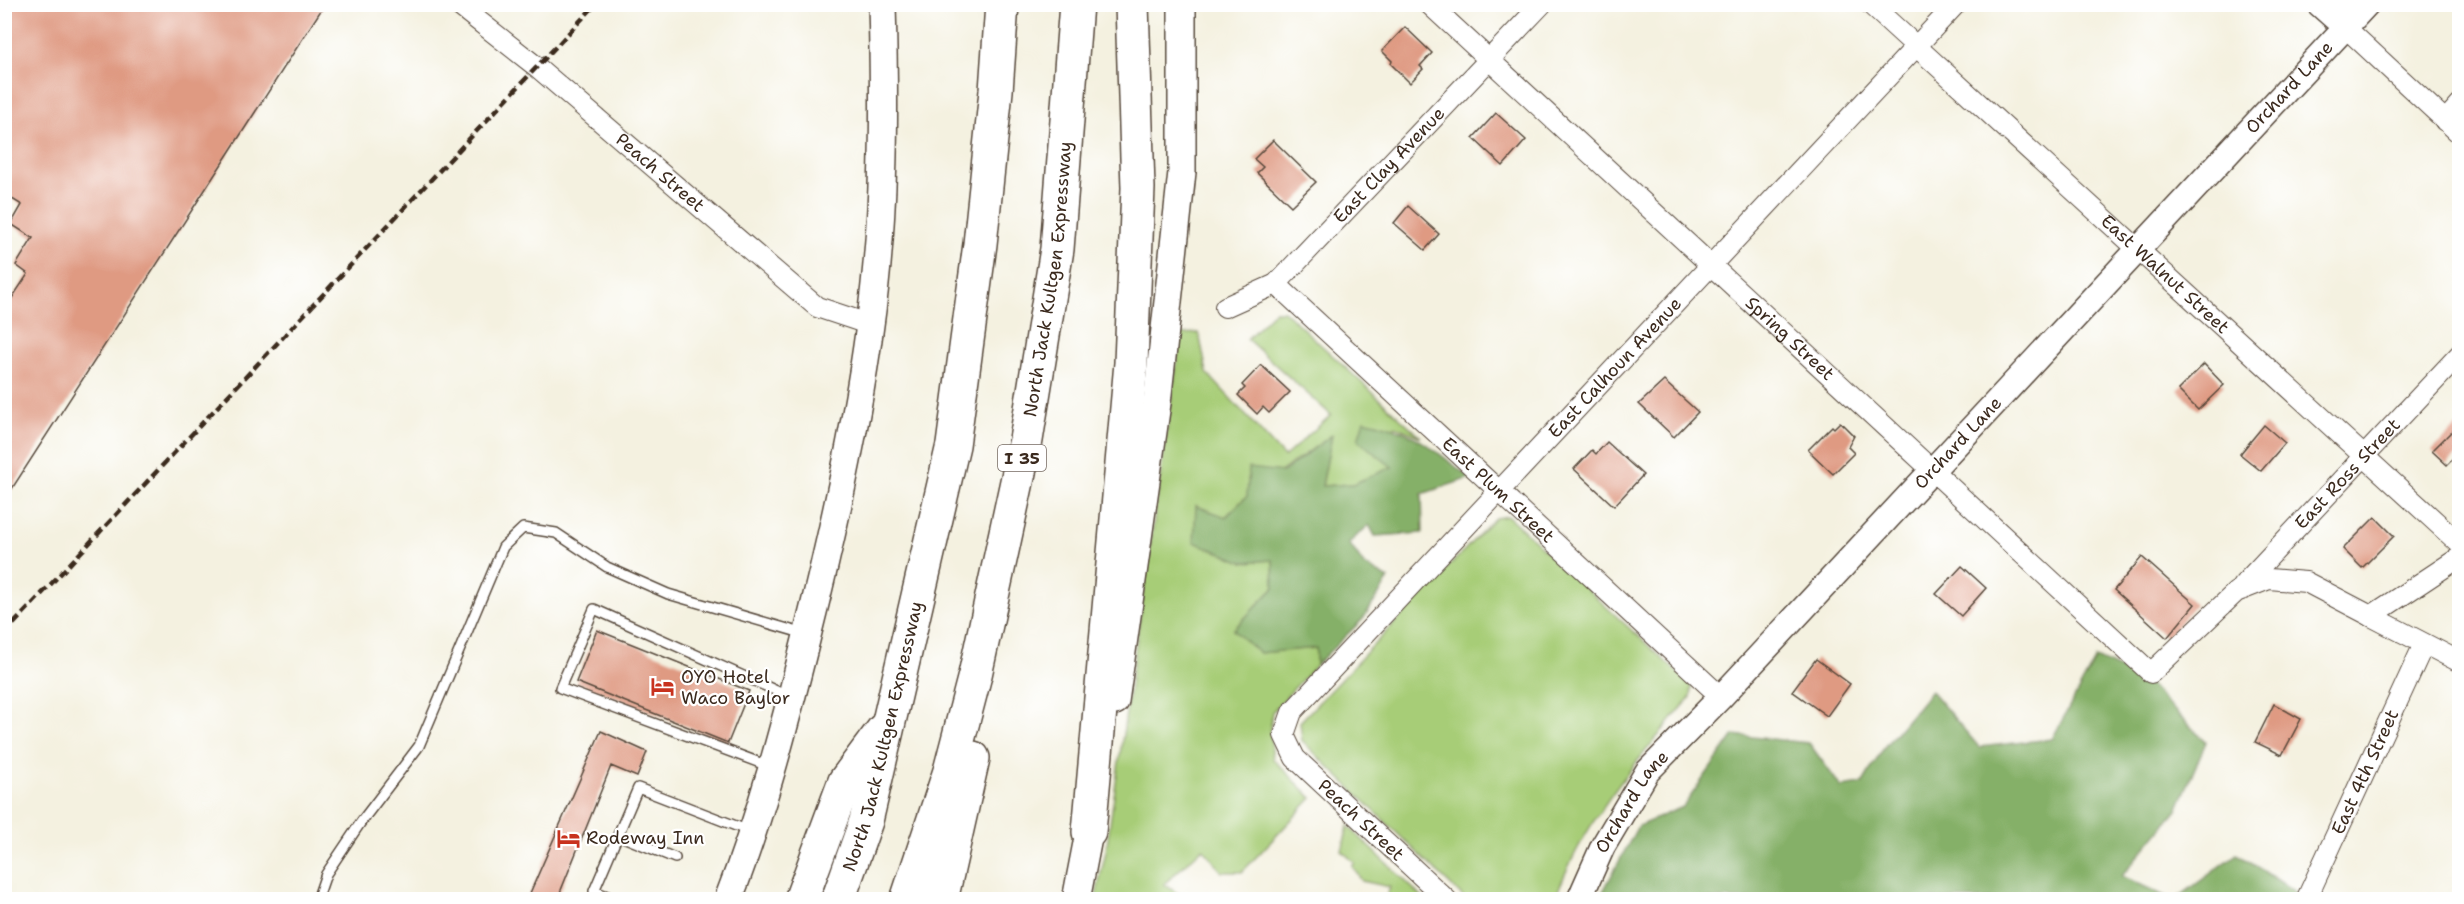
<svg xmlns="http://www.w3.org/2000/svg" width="2464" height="904" font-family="'Shantell Sans',sans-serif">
  <rect width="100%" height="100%" fill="#fff"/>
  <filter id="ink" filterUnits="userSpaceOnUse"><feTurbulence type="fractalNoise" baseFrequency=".0167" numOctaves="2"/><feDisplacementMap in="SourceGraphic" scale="12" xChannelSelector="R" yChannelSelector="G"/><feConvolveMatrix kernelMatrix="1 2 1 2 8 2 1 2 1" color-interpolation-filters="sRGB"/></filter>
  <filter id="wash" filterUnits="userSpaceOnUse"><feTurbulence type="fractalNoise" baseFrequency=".008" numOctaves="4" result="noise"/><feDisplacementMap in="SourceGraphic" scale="24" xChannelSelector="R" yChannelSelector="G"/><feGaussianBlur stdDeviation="1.35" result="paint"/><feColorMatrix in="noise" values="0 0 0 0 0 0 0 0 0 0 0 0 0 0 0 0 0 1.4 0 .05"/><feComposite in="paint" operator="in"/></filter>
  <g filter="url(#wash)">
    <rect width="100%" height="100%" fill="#f4f1e0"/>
    <path fill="#a7cd77" stroke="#717c4a" stroke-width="1.5" d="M1275,311h9l137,126 -26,-11 -2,41 -40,17 -31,2 10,-51 -85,61 -22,21 -28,-11 46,56 30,-2 1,28 -21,21 6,44 57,-5v17l-44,47 -2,19 3,28 39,39 -70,74h-20l-19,-24 -39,36 22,15 -91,1 11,-49 75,-517 18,-1 8,40 77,84 47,-42 -84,-76z
      M1508,516l184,170 -1,11c-53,62 -108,124 -136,202h-90l-163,-158 -2,-19 195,-204z
      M1348,826l76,73h-38l4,-12 -28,-6 -10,-15 3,-3 -13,-12z"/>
    <path fill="#85b068" stroke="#606d43" stroke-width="1.5" d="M1364,420c52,11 66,26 106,58l-48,16 1,39 -48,3 -6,-11 -20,18 15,22 25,14 -26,40 -47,46v-17l-57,5 -26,-23 41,-42 -1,-28 -30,2 -49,-20 2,-36 30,11 21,-21 2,-28 34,4 49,-37 -10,51 31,-2 39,-17 -34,-27z
      M2096,658l50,24 60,60 -29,68 -55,66 49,23h-572l39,-73 45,-19 51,-72 75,8 32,44 21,-3 23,-38 46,-55 48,56 73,-8z
      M2237,854l59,38 -4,7h-116z"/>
    <g id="blocks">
      <path fill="#df9a82" d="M4,4h321l-321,497v-191l24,-36 -12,-9 17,-27 -22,-14 11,-19 -18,-11z
        M1405,27l27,26 -12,13 3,3 -13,14 -19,-19 1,-3 -10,-10z
        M1496,113l30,27 -23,26 -30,-28z
        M1273,140l43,42 -25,24 -34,-33 6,-6 -9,-8z
        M1408,206l31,28 -14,16 -31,-27z
        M2204,364l20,21 -26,25 -20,-20z
        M1261,365l29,27 -21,21 -6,-6 -6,7 -19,-19 7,-7 -3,-3z
        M1664,381l34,31 -24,25 -35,-33z
        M1840,422l14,14 -6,11 6,6 -21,21 -25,-24 24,-24 2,2z
        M2460,423v29l-13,13 -15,-14z
        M2264,425l21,18 -24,28 -21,-17z
        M1607,442l36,33 -29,31 -40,-37 18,-19 4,4z
        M2375,517l19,19 -32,32 -19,-19z
        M2142,557l53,47 -28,34 -53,-48z
        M1962,566l24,22 -25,28 -25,-22z
        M597,630l152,61 -21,52 -152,-61z
        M1816,659l34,25 -23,32 -35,-25z
        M2274,704l27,15 -19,36 -27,-13z
        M601,731l46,21 -10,25 -26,-11 -54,134h-30z"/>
    </g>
  </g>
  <g filter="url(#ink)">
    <use href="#blocks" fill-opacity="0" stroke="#57483b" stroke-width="1.5"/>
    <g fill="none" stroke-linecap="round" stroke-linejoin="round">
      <defs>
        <path id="service" d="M771,767l-211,-79 34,-79 196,88
          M618,835l57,23
          M317,900l9,-26 35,-52 58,-76 84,-199 20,-19 33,5 51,34 61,27 137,40
          M618,900l-24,-9 44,-103 111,43"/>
        <g id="minor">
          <path id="s1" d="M457,4l80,63 280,240 54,18"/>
          <path id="s2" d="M1429,4l722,669 85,-81 33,-13 37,3 65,34 89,-59"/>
          <path id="s3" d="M1870,4l590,540"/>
          <path d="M2346,28l114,106"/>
          <path d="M2445,121l15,-17"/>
          <path id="s4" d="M1276,284l445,413"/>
          <path id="s5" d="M1225,307l51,-23 266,-280"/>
          <path id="s6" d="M2242,586l218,-232"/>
          <path d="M2371,616l89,46"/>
          <path id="s7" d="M1447,900l-152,-142 -11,-23 8,-23 664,-708"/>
          <path id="s8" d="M2306,900l118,-256"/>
        </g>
        <g id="tertiary">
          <path d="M2319,4l27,24"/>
          <path id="s9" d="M1579,900l24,-54 44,-74 74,-75 646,-693"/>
        </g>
        <path id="secondary" d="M1115,701l42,-298 25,-231v-168
          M728,900c33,-84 56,-172 78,-260 26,-103 50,-209 64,-315 15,-106 15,-213 12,-321
          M1076,900l17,-88"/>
        <g id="motorway">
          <path d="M1089,832l42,-469 7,-175 -6,-184"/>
          <path d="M801,900l44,-119 38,-51"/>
          <path id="s10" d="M838,900l28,-79 87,-376 27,-201 16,-153 6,-87"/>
          <path id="s11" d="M907,900l43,-129 25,-96 51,-235 31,-191 19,-245"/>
          <path d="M941,900l32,-142"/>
        </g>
      </defs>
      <use href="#service" stroke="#57483b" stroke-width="12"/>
      <use href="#minor" stroke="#57483b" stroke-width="22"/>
      <use href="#tertiary" stroke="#57483b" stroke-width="27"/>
      <use href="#secondary" stroke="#57483b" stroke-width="30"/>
      <use href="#motorway" stroke="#57483b" stroke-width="36"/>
      <use href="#service" stroke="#fff" stroke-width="9"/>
      <use href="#minor" stroke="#fff" stroke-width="20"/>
      <use href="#tertiary" stroke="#fff" stroke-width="24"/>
      <use href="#secondary" stroke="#fff" stroke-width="27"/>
      <use href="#motorway" stroke="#fff" stroke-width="33"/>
      <path stroke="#3b2a1e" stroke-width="4.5" stroke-dasharray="9 4.5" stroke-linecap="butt" d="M4,634l592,-630"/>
    </g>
  </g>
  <defs>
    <symbol id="hotel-bare" viewBox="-9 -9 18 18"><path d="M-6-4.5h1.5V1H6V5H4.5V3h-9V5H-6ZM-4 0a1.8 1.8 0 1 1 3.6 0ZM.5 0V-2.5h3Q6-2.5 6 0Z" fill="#c8321e" stroke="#fff" stroke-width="2.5" paint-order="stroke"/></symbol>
  </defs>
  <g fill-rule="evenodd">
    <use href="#hotel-bare" x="646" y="670" width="33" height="33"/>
    <use href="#hotel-bare" x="552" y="822" width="33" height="33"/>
  </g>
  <g text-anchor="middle" stroke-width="4.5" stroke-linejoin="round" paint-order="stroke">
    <rect fill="#fff" stroke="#766a62" stroke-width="1.5" x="998" y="445" width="48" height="26" rx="4.5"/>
    <g font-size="16" font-weight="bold" fill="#3b2a1e">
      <text x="1022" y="464">I 35</text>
    </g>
    <g font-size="18" fill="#3b2a1e" stroke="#fff">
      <text dy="6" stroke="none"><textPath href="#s9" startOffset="1084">Orchard Lane</textPath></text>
      <text dy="6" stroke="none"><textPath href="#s5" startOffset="220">East Clay Avenue</textPath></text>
      <text dy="6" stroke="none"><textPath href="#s1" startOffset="264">Peach Street</textPath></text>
      <text dy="6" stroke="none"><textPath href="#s3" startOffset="400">East Walnut Street</textPath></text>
      <text dy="6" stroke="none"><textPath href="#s11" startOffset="638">North Jack Kultgen Expressway</textPath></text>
      <text dy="6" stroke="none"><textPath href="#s2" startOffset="492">Spring Street</textPath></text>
      <text dy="6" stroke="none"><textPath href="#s7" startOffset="730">East Calhoun Avenue</textPath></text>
      <text dy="6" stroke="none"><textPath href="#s9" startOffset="598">Orchard Lane</textPath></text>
      <text dy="6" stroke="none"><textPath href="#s6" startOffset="154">East Ross Street</textPath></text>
      <text dy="6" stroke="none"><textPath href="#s4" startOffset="303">East Plum Street</textPath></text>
      <text dy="6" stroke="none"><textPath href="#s10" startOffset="170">North Jack Kultgen Expressway</textPath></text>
      <text dy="6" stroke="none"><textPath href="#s8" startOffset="141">East 4th Street</textPath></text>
      <text dy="6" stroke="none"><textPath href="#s9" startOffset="112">Orchard Lane</textPath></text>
      <text transform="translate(1361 820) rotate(43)" y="6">Peach Street</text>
    </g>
    <g font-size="18" fill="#3b2a1e" stroke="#fff" text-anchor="start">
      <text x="681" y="683">OYO Hotel<tspan x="681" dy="21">Waco Baylor</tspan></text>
      <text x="586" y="844">Rodeway Inn</text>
    </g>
  </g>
  <rect width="2464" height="904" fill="none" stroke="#fff" stroke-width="24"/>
</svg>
